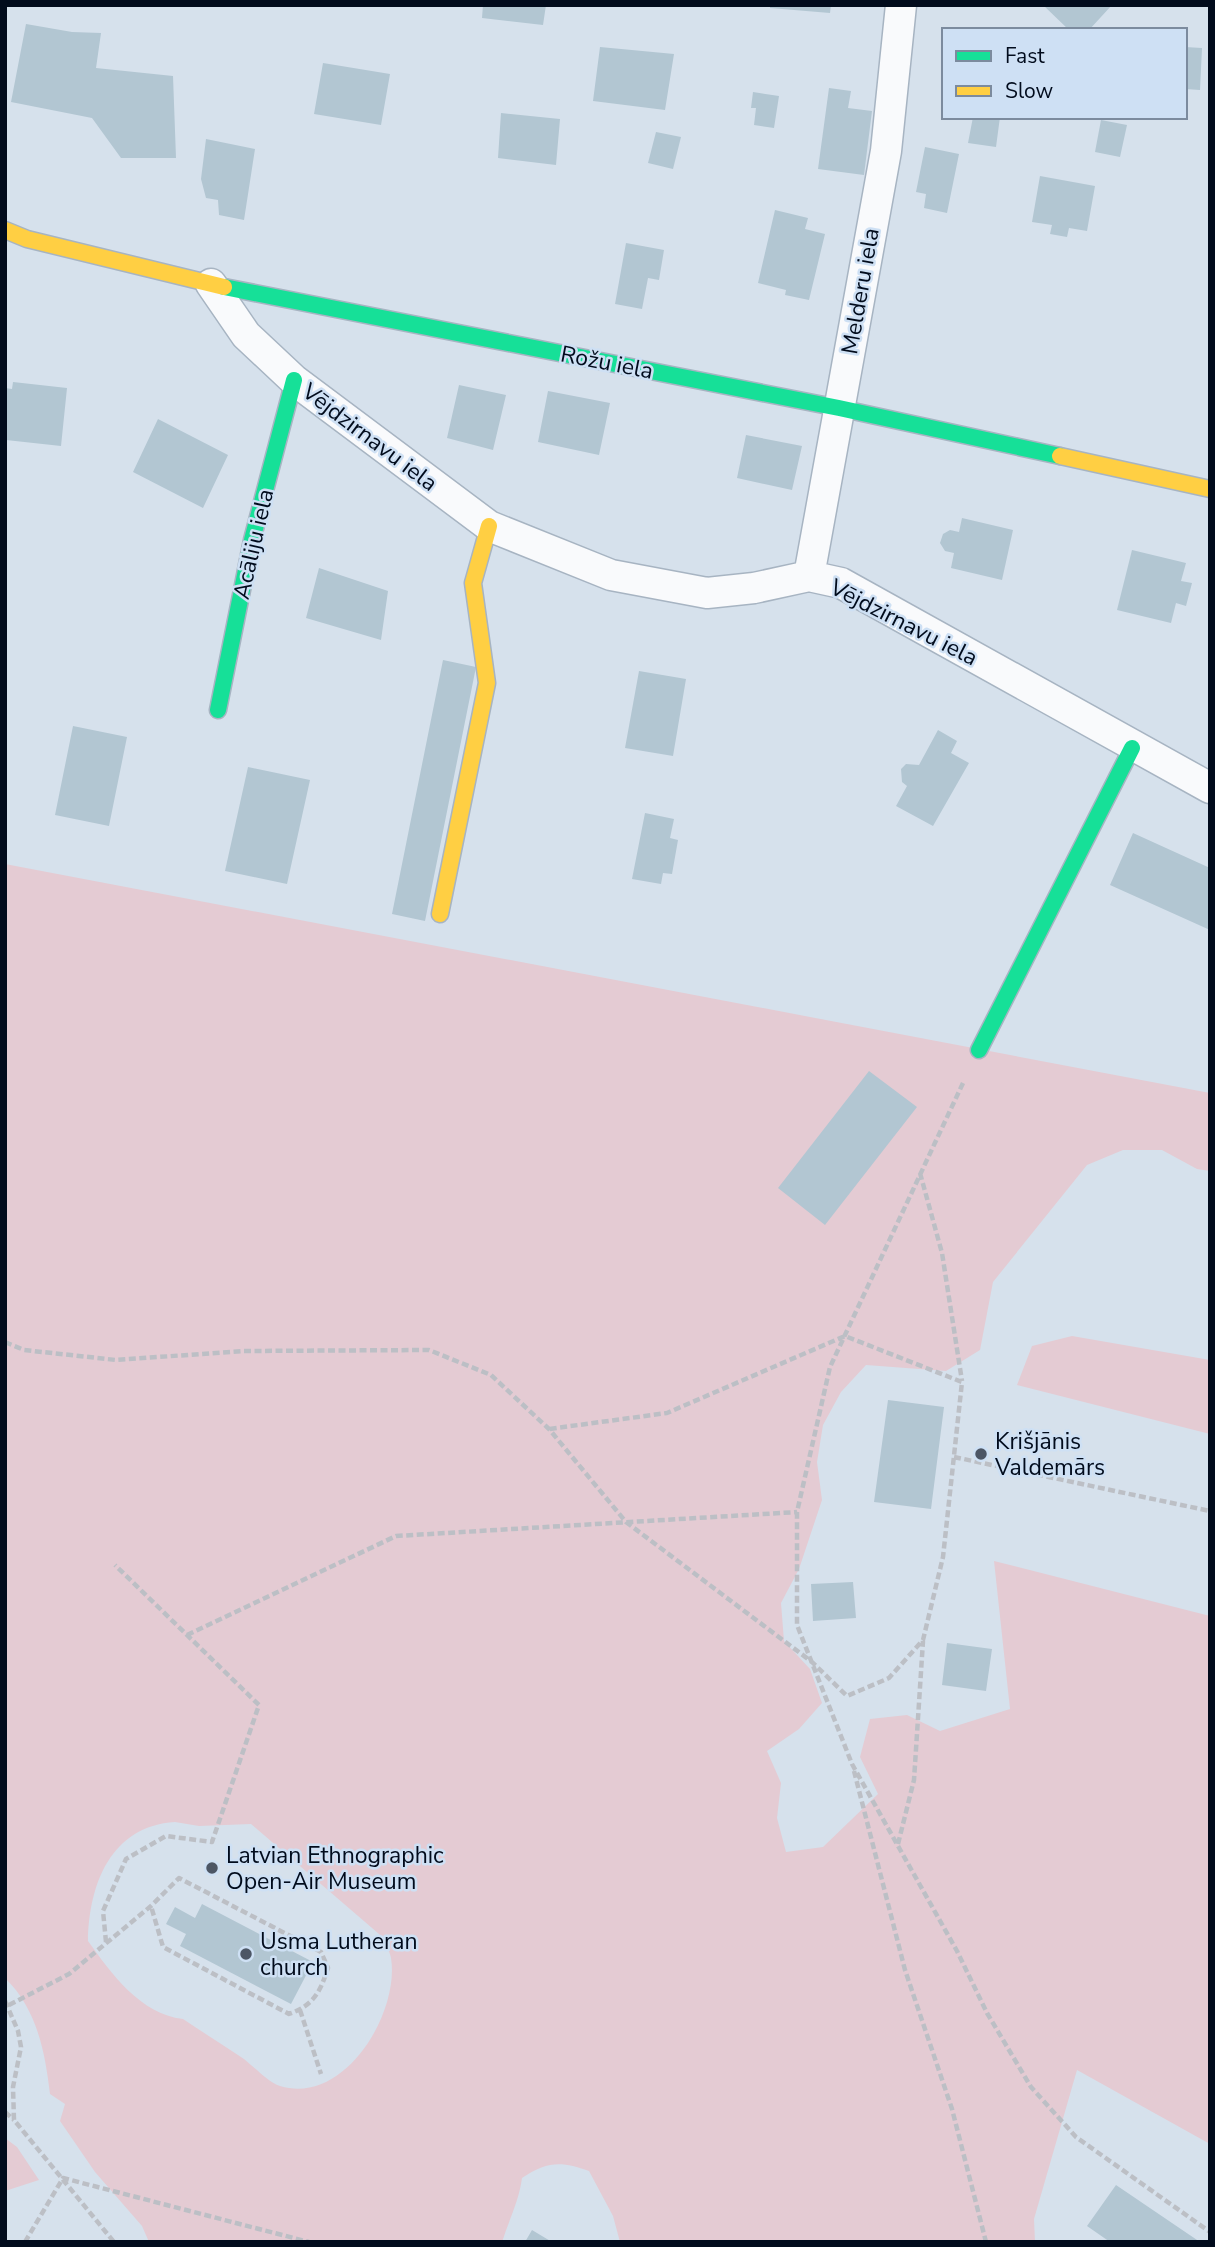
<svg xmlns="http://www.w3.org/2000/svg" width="1215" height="2247" font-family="'Nunito Sans',sans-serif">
  <rect width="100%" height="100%" fill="#d6e1ec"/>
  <path fill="#e4cbd3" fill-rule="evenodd" d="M5,864l1205,229v78l-13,-2 -35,-19h-39l-36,15 -94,117 -13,68 -34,21 -80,-6 -25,27 -18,33 -6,37 5,38 -23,69 -18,34 3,38 26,28 12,34 -23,26 -32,22 14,32 -4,35 9,34 37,-5 55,-53 -18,-37 10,-38 37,-4 33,16 70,-22 -16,-148 216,55v528l-133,-74 -43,149 1,23h-415l-7,-26 -24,-45c-27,-10 -42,-10 -67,7 -3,23 -13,42 -20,64h-353l-7,-16 -47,-54 -35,-51 5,-17 -15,-10c-5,-42 -13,-85 -45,-116zM175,1822l24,4 52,-2 128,110c3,7 11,16 12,24 9,55 -47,148 -111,128 -13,-4 -27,-21 -39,-29 -19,-13 -39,-25 -58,-38 -43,-5 -72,-46 -95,-78 1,-57 23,-115 87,-119z
    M1072,1336l138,24v74l-193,-49 15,-39z
    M5,2138l12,9 22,33 -34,11z"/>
  <path fill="#b2c6d2" d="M483,5h63l-3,20 -61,-7z
    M770,5h61l-1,8 -60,-5z
    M1043,5h69l-23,25h-20z
    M26,24l46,8 29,1 -5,35 77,8 3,82h-55l-29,-40 -81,-16z
    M600,47l74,7 -9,56 -72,-9z
    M1185,47l17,1 -2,42 -15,-1z
    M323,63l67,11 -9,51 -67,-11z
    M829,88l22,3 -3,17 24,3 -8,64 -46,-6z
    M753,92l26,4 -5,32 -20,-3 2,-17h-5z
    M501,113l59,6 -4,46 -58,-7z
    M973,117h27l-4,30 -28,-4z
    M1101,120l26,5 -7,32 -25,-5z
    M656,132l25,5 -8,32 -25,-6z
    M206,139l49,10 -11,71 -25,-5 -1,-15 -12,-2 -5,-19z
    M925,147l34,7 -12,59 -23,-5 2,-14 -10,-2z
    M1040,176l55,10 -8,45 -18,-3 -2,9 -17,-3 2,-9 -20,-3z
    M775,210l33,8 -3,11 20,5 -16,66 -24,-5 1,-5 -28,-7z
    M626,243l38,7 -5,30 -11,-2 -6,31 -27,-5z
    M13,382l54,6 -6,58 -55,-6 -1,-52 7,1z
    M459,385l47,10 -13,55 -46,-12z
    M548,391l62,12 -11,52 -61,-13z
    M158,419l70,36 -25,53 -70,-36z
    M746,435l56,11 -10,44 -55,-12z
    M962,518l51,12 -11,50 -51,-12 3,-15 -9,-2 -5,-8 3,-9 7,-4 9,2z
    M1132,550l54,13 -5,18 11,2 -6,23 -10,-3 -5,20 -54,-13z
    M319,568l69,23 -7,49 -75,-22z
    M443,660l33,7 -51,254 -33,-7z
    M639,671l47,8 -13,77 -48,-8z
    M73,726l54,11 -18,89 -54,-11z
    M938,730l19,11 -6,12 18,10 -36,63 -37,-20 11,-20 -5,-4 -1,-13 5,-5 13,1z
    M248,767l62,13 -23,104 -62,-13z
    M645,813l29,6 -4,19 8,2 -6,34 -9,-1 -2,11 -29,-5z
    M1133,833l77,35v62l-100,-45z
    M869,1071l48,36 -92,118 -47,-37z
    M888,1400l56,7 -13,102 -57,-7z
    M853,1582l3,36 -43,3 -2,-37z
    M947,1643l45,6 -6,42 -44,-6z
    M202,1904l111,58 -22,42 -111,-58 6,-12 -20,-10 9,-17 20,11z
    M1116,2185l84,57h-90l-23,-16z
    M532,2230l20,12h-27z"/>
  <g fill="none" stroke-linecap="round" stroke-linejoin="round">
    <defs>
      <path id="street" d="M211,284l35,51 48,45 195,146 122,49 96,18 47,-5 55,-12 32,7 369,205
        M809,576l77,-425 15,-146"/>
      <path id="fast" d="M224,287l615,121 221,48
        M218,710l34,-170 42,-160
        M979,1050l153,-302"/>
      <path id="slow" d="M5,230l22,9 197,48
        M1060,456l150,33
        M440,914l47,-231 -14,-100 16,-57"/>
    </defs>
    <use href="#street" stroke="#a7b4c2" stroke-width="33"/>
    <use href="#fast" stroke="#a7b4c2" stroke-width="19"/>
    <use href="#slow" stroke="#a7b4c2" stroke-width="19"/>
    <path stroke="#bcbfc5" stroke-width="4.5" stroke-dasharray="7 3.5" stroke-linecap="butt" d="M963,1083l-133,284 -33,145v113l55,139 105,187 30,62 44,74 45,50 134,95
      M920,1173l22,80 20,128
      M5,1342l19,8 92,10 127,-9 186,-1 62,25 58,54 77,93 186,140 35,34 42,-18 34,-38 20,-83 19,-175 -117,-46 -178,77 -118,16
      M954,1457l256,54
      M187,1635l209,-99 401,-24
      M854,1771l51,199 47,139 34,133
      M898,1844l16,-64 9,-139
      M106,1942l-3,-31 23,-52 40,-23 46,6 47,-137 -144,-140
      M5,2001l13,30 3,16 -8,40 1,33 100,122
      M9,2005l60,-31 82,-68 28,-28 142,74 7,16c-8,24 -14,37 -39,46l-126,-67 -12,-41
      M300,2010l21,64
      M5,2112l9,8
      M25,2242l38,-64 246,64"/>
    <use href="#street" stroke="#f9fafc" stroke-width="30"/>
    <use href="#fast" stroke="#16e098" stroke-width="16"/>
    <use href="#slow" stroke="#ffcf43" stroke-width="16"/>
  </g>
  <g fill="#4c5665" stroke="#cee0f4" stroke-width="2.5">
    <circle cx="981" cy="1454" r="7"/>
    <circle cx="212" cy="1868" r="7"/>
    <circle cx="246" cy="1954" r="7"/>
  </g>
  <g text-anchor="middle" stroke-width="5" stroke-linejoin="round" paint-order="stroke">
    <g font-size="23" fill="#010b1c" stroke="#cee0f4">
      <text transform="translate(860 291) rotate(-80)" y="8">Melderu iela</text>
      <text transform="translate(607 362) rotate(11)" y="8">Rožu iela</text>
      <text transform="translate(370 437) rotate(37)" y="8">Vējdzirnavu iela</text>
      <text transform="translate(253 544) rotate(-77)" y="8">Acāliju iela</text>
      <text transform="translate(904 622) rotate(27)" y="8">Vējdzirnavu iela</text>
    </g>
    <g font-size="23" fill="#010b1c" stroke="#cee0f4" text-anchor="start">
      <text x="995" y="1449">Krišjānis<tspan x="995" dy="26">Valdemārs</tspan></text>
      <text x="226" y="1863">Latvian Ethnographic<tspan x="226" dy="26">Open-Air Museum</tspan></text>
      <text x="260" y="1949">Usma Lutheran<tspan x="260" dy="26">church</tspan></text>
    </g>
  </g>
  <rect width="1215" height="2247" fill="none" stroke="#010b1c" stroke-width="14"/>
  <rect x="942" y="28" width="245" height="91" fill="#cee0f4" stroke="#7c8b9e" stroke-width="2"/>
  <rect x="956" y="51" width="35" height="10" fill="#16e098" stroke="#7c8b9e" stroke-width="2"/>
  <text x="1005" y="63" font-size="21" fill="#010b1c">Fast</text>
  <rect x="956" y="86" width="35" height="10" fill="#ffcf43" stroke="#7c8b9e" stroke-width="2"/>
  <text x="1005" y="98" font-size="21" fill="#010b1c">Slow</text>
</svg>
